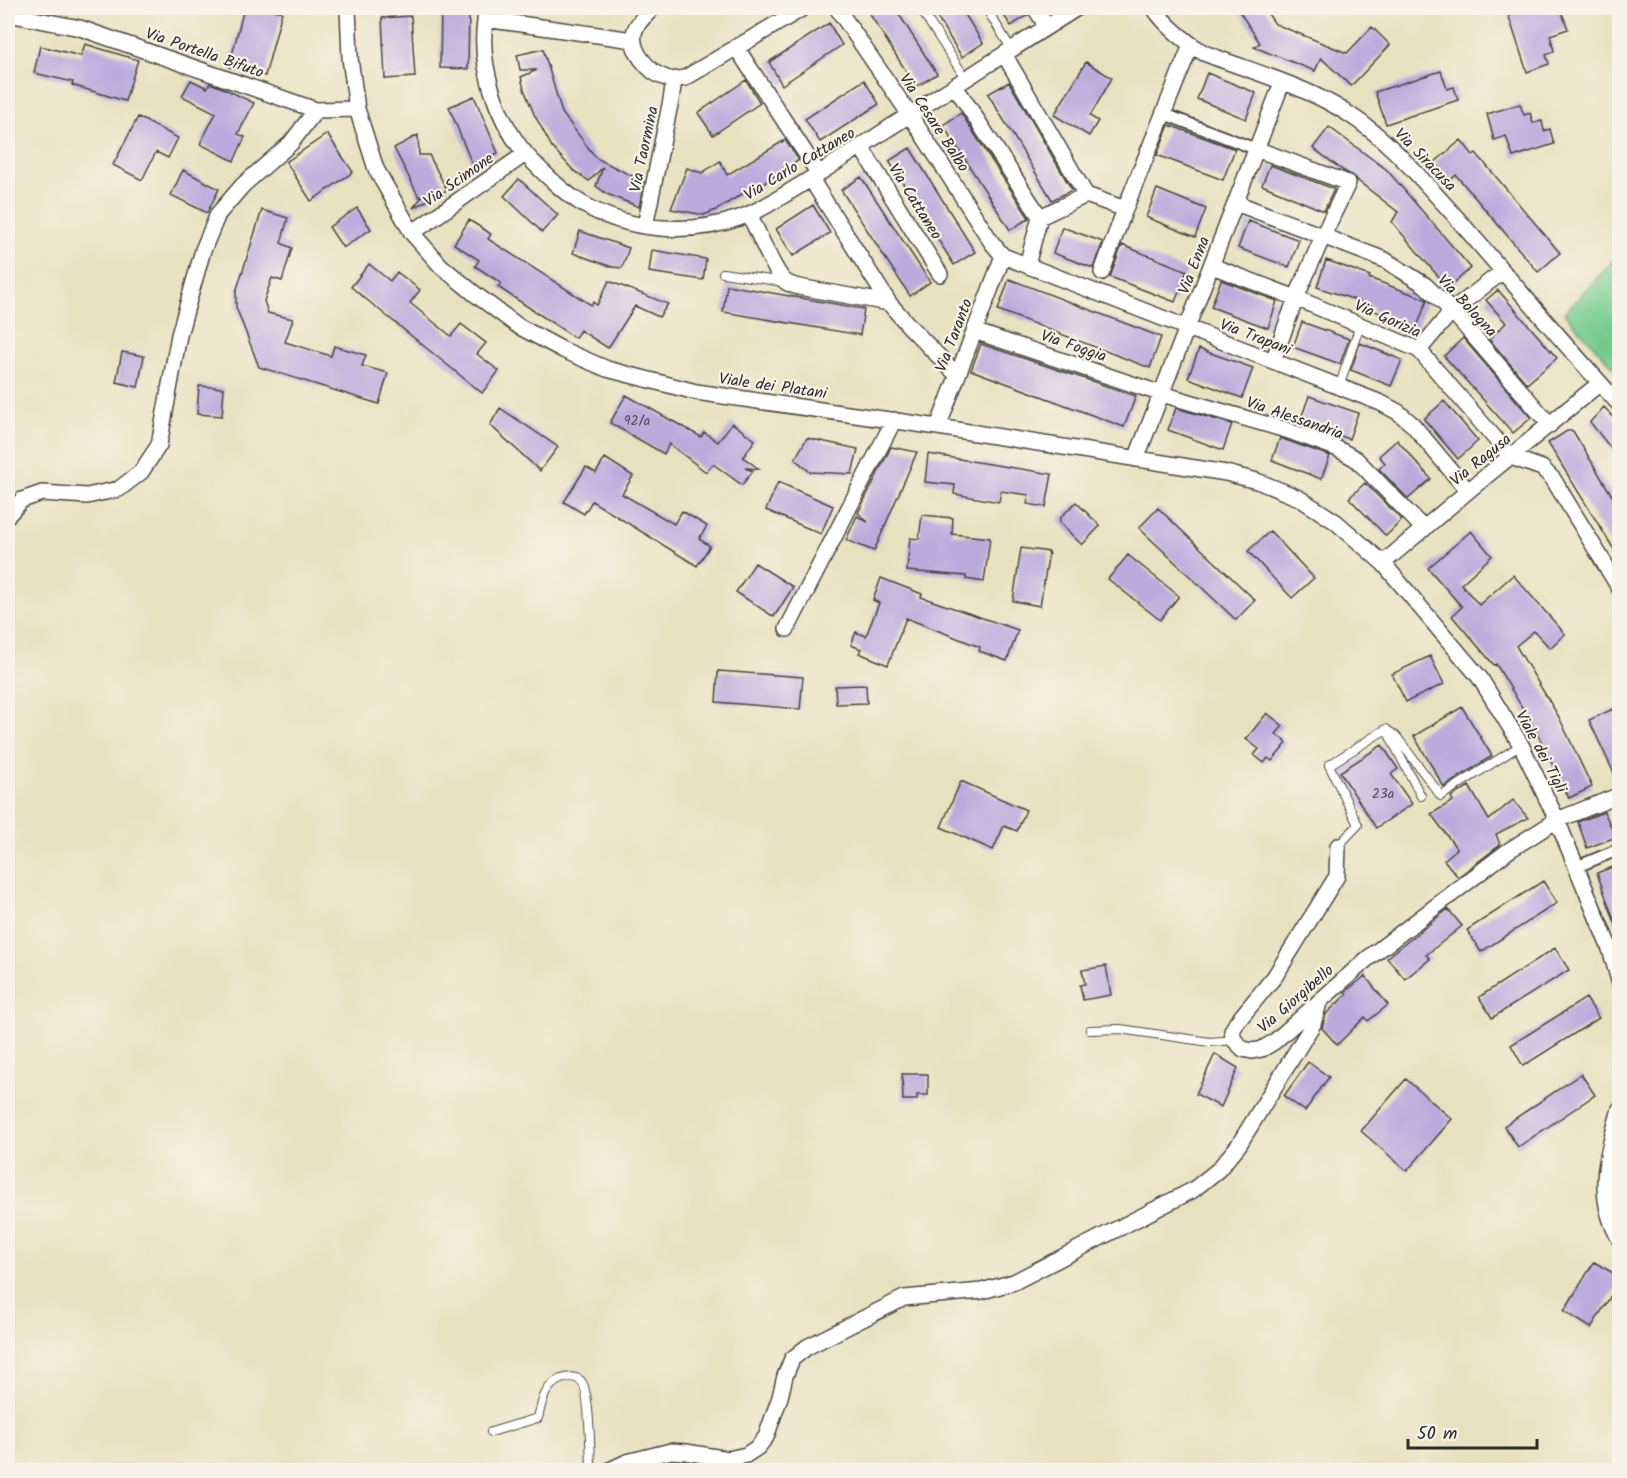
<svg xmlns="http://www.w3.org/2000/svg" width="1627" height="1478" font-family="Kalam,sans-serif">
  <rect width="100%" height="100%" fill="#f7f3e8"/>
  <filter id="ink" filterUnits="userSpaceOnUse"><feTurbulence type="fractalNoise" baseFrequency=".0167" numOctaves="2"/><feDisplacementMap in="SourceGraphic" scale="12" xChannelSelector="R" yChannelSelector="G"/><feConvolveMatrix kernelMatrix="1 2 1 2 8 2 1 2 1" color-interpolation-filters="sRGB"/></filter>
  <filter id="wash" filterUnits="userSpaceOnUse"><feTurbulence type="fractalNoise" baseFrequency=".008" numOctaves="4" result="noise"/><feDisplacementMap in="SourceGraphic" scale="24" xChannelSelector="R" yChannelSelector="G"/><feGaussianBlur stdDeviation="1.35" result="paint"/><feColorMatrix in="noise" values="0 0 0 0 0 0 0 0 0 0 0 0 0 0 0 0 0 1.4 0 .05"/><feComposite in="paint" operator="in"/></filter>
  <g filter="url(#wash)">
    <rect width="100%" height="100%" fill="#e8e1bf"/>
    <path fill="#75cb8f" stroke="#507b5d" stroke-width="1.5" d="M1619,255v118l-55,-60z"/>
    <g id="blocks">
      <path fill="#bbabdd" d="M244,8h22l16,4 -17,64 -36,-9z
        M441,8h28l-1,61 -28,-1z
        M866,8h29l42,66 -21,13z
        M931,8h30l22,35 -21,14z
        M999,8h26l3,7 -17,11z
        M1237,8h27l11,16 72,29 25,-26 18,18 -39,41 -30,-28 -6,13 -61,-24 6,-4z
        M1506,8h54l8,21 -18,6 4,16 -8,4 3,9 -22,8z
        M411,16l4,61 -30,2 -3,-61z
        M829,23l13,22 -60,40 -13,-23z
        M85,44l53,16 -13,41 -53,-16 1,-3 -39,-9 6,-27 41,10z
        M543,49l19,64 34,45 48,24 -5,25 -32,-13 -11,-8 7,-19 -14,14 -16,-11 -21,-23 -18,-33 -10,-25 -3,-12 16,-7h-17l-3,-15z
        M1086,62l26,16 -22,38 8,5 -9,15 -35,-21z
        M1441,71l6,18 7,-2 4,13 -72,24 -11,-32z
        M1207,73l49,20 -10,26 -49,-20z
        M191,80l16,8 3,-5 15,6 29,14 -16,31 7,3 -11,24 -34,-17 16,-31 -34,-17z
        M746,80l14,23 -47,32 -15,-22z
        M864,80l15,24 -59,38 -15,-23z
        M1009,82l63,108 -20,10 -64,-106z
        M474,96l24,57 -26,11 -23,-57z
        M1520,104l4,11 6,-2 3,10 9,-2 2,10 6,-2 4,15 -41,13 -7,-21 -12,4 -7,-26z
        M961,113l68,105 -19,12 -67,-105z
        M138,117l40,21 -10,20 -12,-6 -14,28 -29,-15z
        M1169,125l66,24 -12,31 -66,-25z
        M1329,127l58,43 84,98 -23,20 -56,-66 6,-10 -40,-31 -3,-4 -11,-6 -31,-23z
        M327,134l26,38 -42,29 -25,-39z
        M418,135l1,20h10l18,35 -34,18 12,-15 -6,4 -25,-49z
        M785,140l14,20 -50,33 -2,-2 -31,19 -12,5 -33,-6 16,-41 15,5 18,-12 7,14z
        M1461,140l12,15 3,-2 84,100 -22,19 -82,-97 -6,5 -15,-18z
        M910,148l65,104 -21,13 -65,-104z
        M1270,165l64,24 -10,22 -62,-26z
        M183,170l36,19 -12,24 -36,-18z
        M861,177l69,105 -20,14 -69,-106z
        M519,179l39,36 -16,17 -38,-36z
        M1157,189l49,20 -11,28 -49,-20z
        M813,205l17,28 -37,23 -17,-27z
        M357,208l14,21 -28,19 -14,-21z
        M262,210l26,8 -7,25 11,5 -10,33 -10,-3 -8,23 4,12 25,6 -8,23 46,14 3,-10 32,9 -4,11 26,7 -9,31 -120,-37 -23,-60v-15z
        M469,220l22,14 -3,5 103,66 2,-3 4,3 12,-24 59,23 -9,13 -24,-11 -27,42 -28,-18 -5,8 -77,-51 3,-4 -26,-17 4,-6 -25,-16z
        M1248,221l51,19 -10,27 -51,-19z
        M1062,227l41,15 -10,26 -40,-15z
        M580,231l49,17 -7,20 -10,-1 -39,-14z
        M1122,245l65,26 -12,31 -65,-25z
        M652,250l54,9 -3,21 -54,-8z
        M1326,260l44,16 -1,2 56,21 2,1 -10,27 -45,-17 1,-4 -56,-19z
        M369,264l21,17 7,-9 23,18 -10,13 41,33 10,-12 25,19 -9,11 22,17 -17,22 -131,-106z
        M1009,279l152,58 -11,31 -152,-58z
        M1221,280l56,21 -9,27 -57,-21z
        M727,285l137,24 -4,26 -137,-23z
        M1498,290l59,68 -30,26 -38,-45 17,-16 -20,-23z
        M1302,322l47,17 -9,25 -47,-17z
        M1463,338l68,80 -18,15 -69,-77z
        M1360,343l42,17 -11,26 -40,-16z
        M981,344l155,52 -12,31 -153,-57z
        M1199,349l54,19 -11,30 -54,-20z
        M122,352l22,4 -6,31 -22,-5z
        M199,386l25,2 -2,28 -25,-2z
        M626,395l75,42 3,-5 14,10 14,-19 23,17 -12,17 16,12 -14,-1 8,3 -11,14 -29,-21 -7,8 -37,-28 -5,10 -54,-31z
        M1309,396l49,17 -9,26 -11,-4 -1,3 -38,-14z
        M1444,401l34,40 -20,18 -34,-40z
        M1604,407l16,17v36l-30,-38z
        M500,408l58,39 -18,24 -50,-46z
        M1176,408l56,16 -9,26 -55,-20z
        M1567,431h6l47,78v50l-72,-116z
        M807,438l51,11 -6,25 -42,-2 -15,-13z
        M1280,438l50,18 -9,23 -49,-19z
        M1397,440l34,39 -23,20 -29,-30 6,-6 -6,-7z
        M891,447l26,5 -43,99 -28,-11 11,-24 11,6 -10,-9z
        M928,454l124,20 -6,33 -19,-3 2,-9 -28,-4 -2,11 -45,-8 1,-9 -30,-3z
        M605,458l28,18 -11,18 52,30 8,-13 25,15 -8,13 11,7 -13,20 -105,-65 -8,13 -20,-12 22,-35 10,6z
        M778,482l55,24 -12,28 -55,-24z
        M1365,483l37,37 -16,16 -37,-38z
        M1076,502l24,24 -18,19 -22,-22v-5z
        M1158,508l97,92 -19,20 -97,-92z
        M922,515l31,3 -1,16 38,4 -6,44 -18,-3v-3l-59,-5 3,-33 9,1z
        M1270,531l44,47 -22,20 -44,-47z
        M1471,531l21,25 -31,28 18,21 34,-30 52,59 -15,14 -16,-17 -18,15 43,71 33,70 -23,11 -34,-69 -39,-65 -2,1 -42,-49 10,-9 -34,-39z
        M1021,548l28,4 -9,54 -27,-5z
        M1128,555l51,41 -19,24 -52,-41z
        M755,563l38,24 -19,30 -38,-25z
        M881,578l41,16 -1,3 97,33 -11,31 -28,-10 1,-4 -74,-29 -18,47 -29,-12 2,-4 -10,-4 5,-13 10,4 13,-33 -6,-3z
        M1430,656l14,28 -38,18 -14,-28z
        M718,671l85,6 -3,32 -84,-7z
        M866,685l1,18 -31,1 -1,-18z
        M1462,707l30,49 -48,31 -30,-51z
        M1613,709l7,13v64l-31,-66z
        M1267,713l16,13 -7,8 11,9 -15,18 -4,-3 -4,5 -10,-8 5,-6 -13,-10z
        M1382,745l16,24 -7,5 21,30 -36,24 -36,-56z
        M961,781l65,29 -9,21 -13,-5 -11,24 -52,-23z
        M1469,786l20,34 24,-20 15,18 -32,16 4,11 -42,32 -14,-17 13,-11 -26,-35 22,-13 -2,-4z
        M1604,812l12,25 -29,11 -9,-26z
        M1620,864v66l-2,1 -21,-58z
        M1543,881l14,22 -76,49 -14,-22z
        M1448,909l14,17 -36,29 4,4 -25,20 -18,-21z
        M1555,948l14,22 -77,48 -13,-21z
        M1106,966l5,29 -28,5 -3,-15 5,-1 -3,-14z
        M1365,976l23,29 -20,16 -3,-4 -28,28 -15,-17 4,-14 21,-20 -2,-2z
        M1586,998l13,20 -76,48 -12,-21z
        M1215,1054l23,14 -17,39 -25,-13z
        M1308,1062l21,15 -24,34 -21,-15z
        M902,1074h26v21h-11v5h-14z
        M1581,1074l14,21 -77,52 -14,-21z
        M1406,1079l46,40 -45,52 -46,-40z
        M1594,1262l26,15v4l-29,47 -27,-17z"/>
    </g>
  </g>
  <g filter="url(#ink)">
    <use href="#blocks" fill-opacity="0" stroke="#474641" stroke-width="1.5"/>
    <g fill="none" stroke-linecap="round" stroke-linejoin="round">
      <defs>
        <path id="service" d="M920,8l46,71
          M986,8l26,42
          M723,273l61,9
          M1339,387l21,-62
          M1387,730l9,6 45,60 80,-51
          M1338,846l20,-21 -29,-60 57,-36 35,67
          M1090,1030l30,-1 90,13 24,-2
          M491,1432l47,-14c4,-16 6,-32 23,-39 6,-2 14,-3 19,1 10,6 10,70 11,84l4,6"/>
        <path id="pedestrian" d="M1164,114l92,35
          M1576,867l44,-18"/>
        <path id="minor" d="M348,8l2,50 7,51 19,60 36,64 29,33 34,28 43,32 45,24 44,19 89,23 242,35 288,46 31,8 42,17 37,24 47,41 97,115 41,67 36,75 53,129 10,35
          M488,8c-14,50 9,117 45,154 15,15 30,30 48,41 46,28 108,33 158,15 21,-7 40,-20 60,-32 29,-18 58,-37 87,-56 64,-41 127,-82 191,-122
          M653,8c-6,6 -15,13 -18,22 -7,19 14,43 31,48 7,3 12,1 19,0l118,-70
          M837,8l73,107 82,128 11,13 378,147 17,9 15,13 55,66
          M1035,8l12,19
          M1154,8c11,17 33,35 50,45 46,18 102,33 143,60 43,27 74,66 108,103 55,63 108,127 165,189
          M8,14l72,14 236,82 41,-1
          M485,19l148,21
          M736,47l83,127
          M1004,54l82,141
          M955,86l85,131 -13,48
          M861,147l79,127
          M1256,149l92,34 -25,53 -27,62 -23,63
          M811,179l78,124 21,24 47,48
          M1236,203l149,57 40,25 27,26 98,114
          M749,214c7,13 26,61 37,68 3,2 9,4 13,5l90,16
          M1040,217l46,-22 39,14
          M645,226l26,-126 3,-20
          M412,233l113,-79
          M1212,266l84,32 123,52 92,107 31,11 11,11 67,110
          M1102,272l23,-63 66,-164
          M974,331l188,63 124,36 50,18 20,11 68,70
          M1419,350l33,-39 51,-40
          M938,427l65,-171
          M1136,459l146,-376
          M8,515l14,-15 20,-7 45,3 32,-7 22,-17 18,-27 20,-110 24,-85 15,-36 25,-29 48,-42 25,-33
          M1383,563l85,-72 132,-108
          M787,629l107,-209
          M1338,846l-1,30 -62,100 -38,46 -5,9 2,9 9,9 9,2 10,-2 12,-7 93,-83 141,-108 49,-31 63,-25
          M1620,1109c-13,47 -26,86 0,131
          M610,1470l17,-8 44,-11 15,1 42,7 18,-4 12,-8 8,-10 14,-40 5,-21 7,-17 15,-12 97,-49 78,-7 32,-9 179,-92 25,-20 20,-24 75,-122 6,-21"/>
      </defs>
      <use href="#service" stroke="#474641" stroke-width="10"/>
      <use href="#pedestrian" stroke="#474641" stroke-width="14"/>
      <use href="#minor" stroke="#474641" stroke-width="18"/>
      <use href="#service" stroke="#fff" stroke-width="8"/>
      <use href="#pedestrian" stroke="#fff" stroke-width="10"/>
      <use href="#minor" stroke="#fff" stroke-width="15"/>
    </g>
  </g>
  <g text-anchor="middle" stroke-width="4.5" stroke-linejoin="round" paint-order="stroke">
    <g font-size="14" fill="#4f4b58">
      <text x="637" y="425">92/a</text>
      <text x="1383" y="798">23a</text>
    </g>
    <g font-size="16" fill="#2b2b2b" stroke="#f7f3e8">
      <text transform="translate(205 52) rotate(19)" y="6">Via Portella Bifuto</text>
      <text transform="translate(935 122) rotate(57)" y="6">Via Cesare Balbo</text>
      <text transform="translate(643 149) rotate(-78)" y="6">Via Taormina</text>
      <text transform="translate(1426 159) rotate(46)" y="6">Via Siracusa</text>
      <text transform="translate(799 163) rotate(-31)" y="6">Via Carlo Cattaneo</text>
      <text transform="translate(458 179) rotate(-35)" y="6">Via Scimone</text>
      <text transform="translate(916 201) rotate(58)" y="6">Via Cattaneo</text>
      <text transform="translate(1193 265) rotate(-69)" y="6">Via Enna</text>
      <text transform="translate(1468 305) rotate(47)" y="6">Via Bologna</text>
      <text transform="translate(1388 318) rotate(24)" y="6">Via Gorizia</text>
      <text transform="translate(953 335) rotate(-69)" y="6">Via Taranto</text>
      <text transform="translate(1256 336) rotate(21)" y="6">Via Trapani</text>
      <text transform="translate(1074 345) rotate(19)" y="6">Via Foggia</text>
      <text transform="translate(773 385) rotate(8)" y="6">Viale dei Platani</text>
      <text transform="translate(1295 417) rotate(19)" y="6">Via Alessandria</text>
      <text transform="translate(1480 459) rotate(-39)" y="6">Via Ragusa</text>
      <text transform="translate(1542 751) rotate(62)" y="6">Viale dei Tigli</text>
      <text transform="translate(1295 998) rotate(-41)" y="6">Via Giorgibello</text>
    </g>
  </g>
  <rect width="1627" height="1478" fill="none" stroke="#f7f3e8" stroke-width="30"/>
  <path d="M1408 1439v9h129v-9" fill="none" stroke="#2b2b2b" stroke-width="3"/>
  <text x="1417" y="1439" font-size="18" fill="#2b2b2b" stroke="#f7f3e8" stroke-width="4.5" paint-order="stroke">50 m</text>
</svg>
